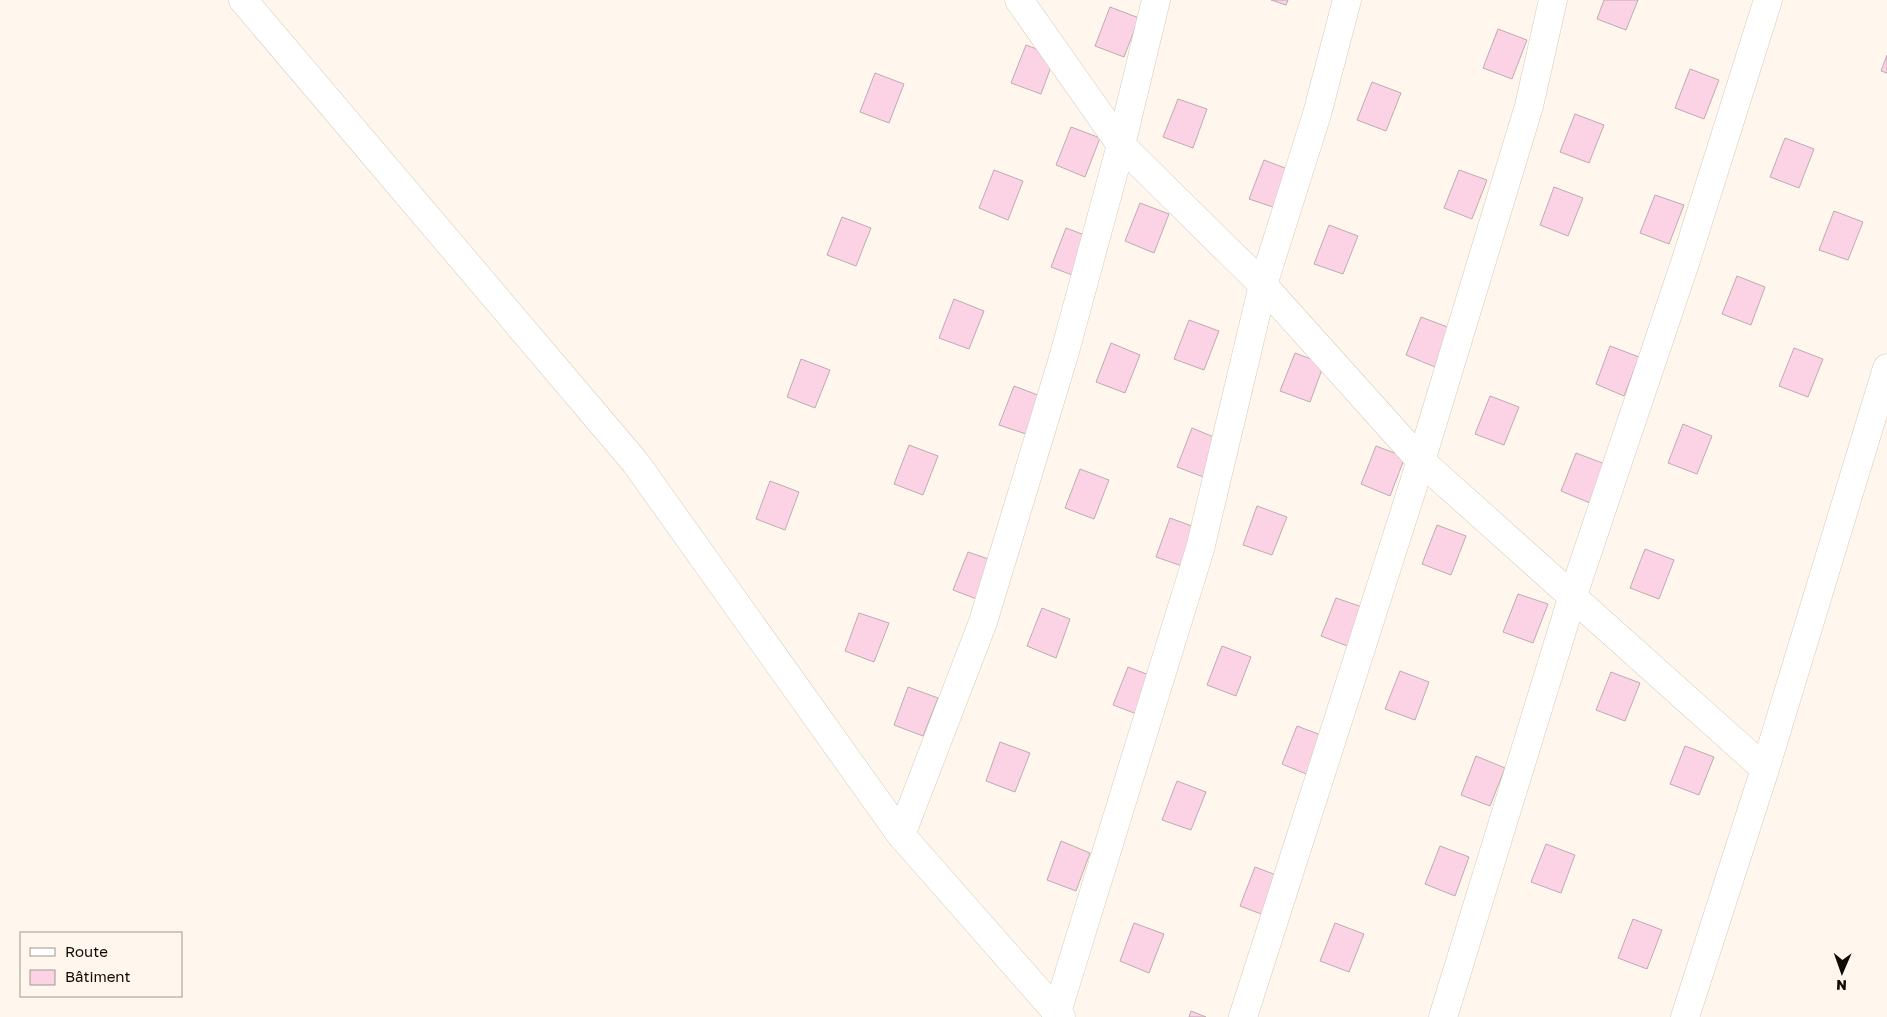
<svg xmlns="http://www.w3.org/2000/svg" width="1887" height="1017" font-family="'Golos Text',sans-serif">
  <rect width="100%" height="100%" fill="#fff7ed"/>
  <path fill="#fcd2e5" stroke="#beabb3" d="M1271,0h17l-2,5z
    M1604,0h34l-12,30 -29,-11z
    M1110,7l29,11 -15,39 -29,-11z
    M1498,29l29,11 -15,39 -29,-11z
    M1026,45l29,11 -14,38 -30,-11z
    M1887,55v18l-6,-2z
    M1690,69l29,11 -15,39 -29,-11z
    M875,73l29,11 -15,39 -29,-11z
    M1372,82l29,11 -15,38 -29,-11z
    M1178,99l29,10 -14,39 -30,-11z
    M1575,114l29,11 -15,38 -29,-11z
    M1071,127l29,11 -15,39 -29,-12z
    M1785,138l29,11 -15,39 -29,-11z
    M1264,160l29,11 -14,38 -30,-10z
    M994,170l29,11 -15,39 -29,-12z
    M1459,170l28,10 -15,39 -28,-11z
    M1554,187l29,11 -15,38 -28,-11z
    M1655,195l29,10 -15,39 -29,-11z
    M1140,203l29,11 -15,39 -29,-12z
    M1834,211l29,11 -15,38 -29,-10z
    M842,217l29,11 -15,38 -29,-11z
    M1329,225l29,11 -15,38 -29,-10z
    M1066,228l29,11 -15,39 -29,-11z
    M1737,276l28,11 -14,38 -29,-11z
    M954,299l30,12 -15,38 -30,-11z
    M1421,317l29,11 -15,39 -29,-12z
    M1189,320l30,11 -15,39 -30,-11z
    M1111,343l29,12 -15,38 -29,-11z
    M1610,346l29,11 -15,39 -28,-12z
    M1794,348l29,11 -15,38 -29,-11z
    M1295,353l29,11 -14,38 -30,-11z
    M801,359l29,11 -15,38 -28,-11z
    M1014,386l29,11 -14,38 -30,-10z
    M1490,396l29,11 -15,38 -29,-11z
    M1683,424l29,12 -15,38 -29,-11z
    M1192,428l29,12 -15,38 -29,-11z
    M909,445l29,11 -15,39 -29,-11z
    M1376,446l29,11 -15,39 -29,-12z
    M1576,453l29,11 -15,39 -29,-12z
    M1080,469l29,11 -15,39 -29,-11z
    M770,481l29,11 -14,38 -29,-11z
    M1257,506l30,11 -15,38 -29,-10z
    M1170,518l30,11 -15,38 -29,-10z
    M1437,525l29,11 -15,39 -29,-11z
    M1645,549l29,11 -15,39 -29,-11z
    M968,552l29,10 -15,39 -29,-11z
    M1518,594l30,10 -15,39 -30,-11z
    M1336,598l29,10 -15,39 -29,-11z
    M1042,608l28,11 -14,39 -29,-12z
    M859,613l30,10 -15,39 -29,-11z
    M1222,646l29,11 -15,39 -29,-11z
    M1128,667l29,11 -15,38 -29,-11z
    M1400,671l29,11 -14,38 -30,-11z
    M1611,672l29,11 -15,38 -29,-11z
    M908,687l30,11 -15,38 -29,-11z
    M1297,726l29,11 -15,39 -29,-12z
    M1000,742l30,11 -15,39 -29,-11z
    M1685,746l29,11 -15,38 -29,-11z
    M1476,756l29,12 -15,38 -29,-11z
    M1177,781l29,11 -15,38 -29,-10z
    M1061,841l29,12 -14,38 -29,-11z
    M1546,844l29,11 -14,38 -30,-11z
    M1440,846l29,11 -14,39 -30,-12z
    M1255,867l29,11 -15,39 -29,-11z
    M1633,919l29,11 -15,39 -29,-11z
    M1134,923l30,11 -15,39 -29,-12z
    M1335,923l29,11 -15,38 -29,-11z
    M1191,1011l15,6h-17z"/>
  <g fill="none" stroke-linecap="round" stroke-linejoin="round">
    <defs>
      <path id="minor" d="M243,0l392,462 266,373 160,182
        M1019,0l102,145 142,140 158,176 344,308
        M901,835l82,-213 81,-267 57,-210 35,-145
        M1057,1012l143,-463 63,-264 54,-171 30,-114
        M1243,1017l178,-556 108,-355 24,-106
        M1443,1017l130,-422 113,-335 82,-260
        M1685,1017l80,-248 122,-401"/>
    </defs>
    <use href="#minor" stroke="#d6cab9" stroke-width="29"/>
    <use href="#minor" stroke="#fff" stroke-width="28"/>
  </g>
  <rect x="20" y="932" width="162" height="65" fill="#fff7ed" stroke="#9f9991"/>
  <rect x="30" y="948" width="25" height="8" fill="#ffffff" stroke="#9f9991"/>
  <text x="65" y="957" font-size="15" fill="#0f0b06">Route</text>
  <rect x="30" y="970" width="25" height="15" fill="#fcd2e5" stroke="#9f9991"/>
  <text x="65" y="982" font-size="15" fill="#0f0b06">Bâtiment</text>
  <g transform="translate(1842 972) rotate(182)" stroke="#fff7ed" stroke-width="4" paint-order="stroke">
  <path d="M0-4L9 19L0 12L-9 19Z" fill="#0f0b06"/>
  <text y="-8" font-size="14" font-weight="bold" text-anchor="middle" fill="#0f0b06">N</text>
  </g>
</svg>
